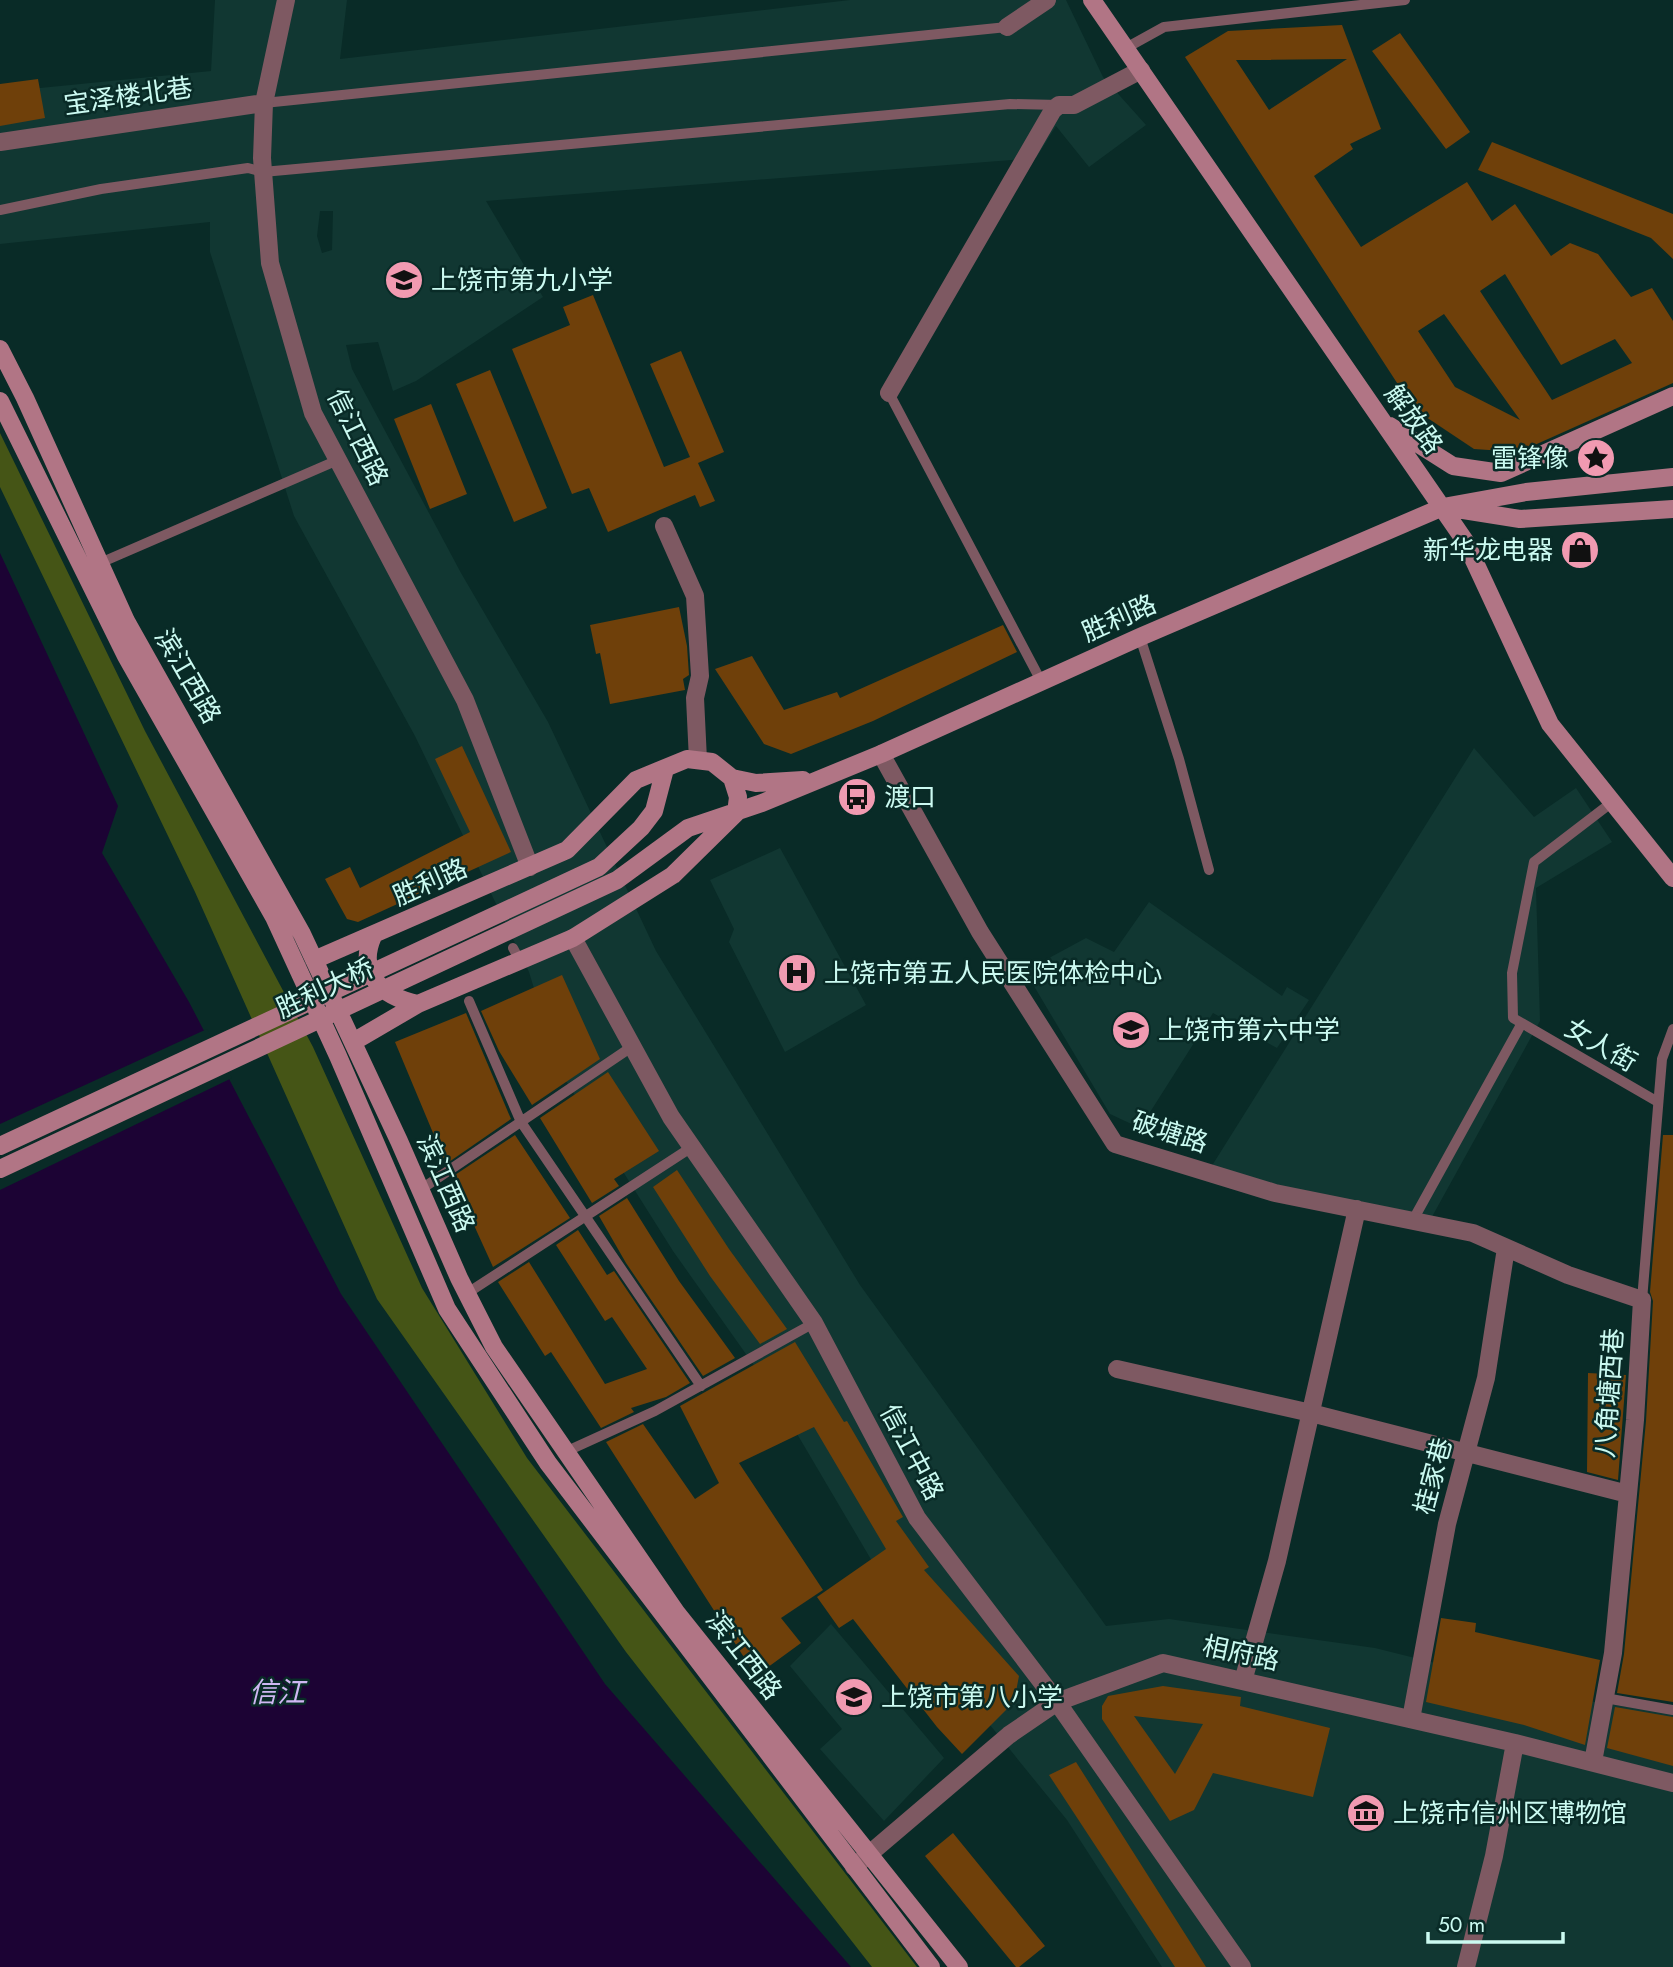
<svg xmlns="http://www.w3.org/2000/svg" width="1673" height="1967" font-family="Jost,'Noto Sans SC',sans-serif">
  <rect width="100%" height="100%" fill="#092b27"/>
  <path fill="#113732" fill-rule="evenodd" d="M215,0h132l-7,59 510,-59h216l37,77 43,48 -57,42 -33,-41 -20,32 -550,43 57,96 -127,84 -23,10 -15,-49 -32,3 6,24 109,204 87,149 108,229 204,334 246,341 63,-7 206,29 208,52 90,14v253h-511l-95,-147 -155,-191 -142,-241 -97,-137 -114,-181 -30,-98 -114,-236 -121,-220 -84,-264v-30l-210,22v-152l211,-21zM320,211h13l-1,39 -10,3 -5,-17z
    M1474,748l60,69 42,-29 36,54 -76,46 4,133 -112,203 -220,-52z
    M780,848l86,157 -81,47 -56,-110 5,-13 -24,-49z
    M1149,902l133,94 5,-9 22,13 -32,48 -64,-35 -73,115 -30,-14 -85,-143 61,-33 28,14z
    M831,1624l113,134 -60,63 -64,-72 22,-20 -52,-63z"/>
  <path fill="#455516" d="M0,433l145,298 168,316 109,241 105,170 390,509h-45l-246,-315 -249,-353 -182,-407 -195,-405z"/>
  <path fill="#1c0334" d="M0,553l118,253 -16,47 87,149 152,292 264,390 246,283h-851z"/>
  <path fill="#092b27" d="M207,1029l25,49 -232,112v-66z"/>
  <path fill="#6f400a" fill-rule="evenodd" d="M1342,25l39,104 -31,15 3,5 -39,27 47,71 106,-65 25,39 23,-17 36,52 19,-13 28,11 33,43 21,-9 21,33v62l-154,69 -45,-3 -60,-40 -229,-352 43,-26zM1347,59l-78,51 -33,-50zM1505,274l56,91 54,-26 17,24 -80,37 -72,-109zM1444,314l76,106 -65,-33 -37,-56z
    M1400,33l70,99 -24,17 -74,-98z
    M38,79l7,39 -45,8v-42z
    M1492,142l181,72v45l-22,-21 -173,-68z
    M593,295l71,172 26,-10 -40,-93 31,-13 43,101 -26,11 17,38 -15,6 -5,-12 -87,37 -19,-44 -17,6 -60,-145 58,-24 -7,-18z
    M490,370l57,138 -33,14 -58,-138z
    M431,404l36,90 -37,15 -36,-90z
    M679,607l8,39 2,29 -6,4 2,11 -75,14 -10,-51 -4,1 -6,-29z
    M1003,625l14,27 -144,69 -82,33 -27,-10 -49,-75 37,-13 32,54 53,-18 3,6z
    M462,746l49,106 -153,70 -11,-3 -22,-40 25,-12 10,21 110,-56 -35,-73z
    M562,975l38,84 -68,46 -33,-54 -18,-40z
    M466,1013l45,106 -65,45 -51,-122z
    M608,1072l51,79 -45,28 5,7 -27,17 -52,-85z
    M515,1135l55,83 -77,49 -41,-90z
    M1663,1135h10v567l-56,-9 7,-39 22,-233 7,-120 -3,-9z
    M677,1170l52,79 58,80 -27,15 -50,-68 -57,-89z
    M627,1198l52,83 56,77 -32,18 -77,-113 -27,-47z
    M578,1230l29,45 7,-4 76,112 -24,14 -35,11 3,4 -33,16 -50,-76 -6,4 -47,-74 31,-20 76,122 42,-15 -35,-52 -7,4 -49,-76z
    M795,1342l49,80 3,-1 56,96 -7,4 33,46 -5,3 95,106 -5,26 -52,52 -25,-27 -84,-108 -14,9 -22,-31 69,-48 -72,-122 -75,36 84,127 -42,28 20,25 -45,33 -150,-234 37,-18 52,75 24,-16 -39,-77z
    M1588,1373l38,2 -8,105 -31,-8z
    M1441,1618l35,5 -1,9 125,28 -15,85 -61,-20 -98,-23z
    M1163,1686l78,11 -1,9 90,22 -17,69 -100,-24 -19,37 -24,11 -68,-102v-13l6,-10zM1134,1716l69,8 -28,50z
    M1615,1707l58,10v49l-66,-18z
    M1076,1762l130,205h-31l-126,-192z
    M953,1833l92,113 -26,21h-3l-91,-111z"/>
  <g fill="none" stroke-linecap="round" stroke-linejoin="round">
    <path stroke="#7e5962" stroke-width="10" d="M1126,48l38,-21 241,-27
      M264,103l743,-76
      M0,210l101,-21 147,-21 15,4 747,-68 49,1
      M889,393l152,288
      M100,563l238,-103
      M1140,637l39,122 30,111
      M1611,803l-77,59 -22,111 1,45 145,84
      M513,948l7,13
      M469,1001l52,121 180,264
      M420,1190l213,-144
      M1413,1220l109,-197
      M466,1294l226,-147
      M1642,1300l20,-241 11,-30
      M565,1452l90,-41 159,-88
      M1605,1698l68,12"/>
    <path stroke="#7e5962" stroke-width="18" d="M286,0l-22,103 -2,55 8,105 43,150 152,287 65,167
      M1007,27l40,-27
      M0,142l264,-39
      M889,393l164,-283 6,-5h15l67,-35
      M664,526l31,70 5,80 -5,22 3,62
      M881,754l99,178 135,212 160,49 198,40 95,42 74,25 -7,120 -22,233 -20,109
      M573,938l98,179 143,206 103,195 140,184 185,265
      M1117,1369l194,44 317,81
      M1243,1681l34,-120 80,-352
      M1411,1719l36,-195 39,-146 20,-130
      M854,1867l155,-132 48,-33 106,-39 352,80 158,40
      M1466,1967l28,-111 21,-113"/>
    <path stroke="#b17585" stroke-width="18" d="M1092,0l373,541 85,183 123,154
      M0,349l25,49 101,223 176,313 97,207 60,137 35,69 182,265 283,355
      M0,401l126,255 148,261 64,139 109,253 101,154 383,504
      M1390,426l63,40 48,7 172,-77
      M1457,509l63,10 153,-10
      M732,778l24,5 47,-3
      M373,936c-17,38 10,61 45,68
      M314,960l253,-110 69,-70 51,-21 25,3 20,16 6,19 -2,16 -63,62 -100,63 -155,66 -65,38
      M0,1146l599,-279 42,-39 13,-17 11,-42
      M0,1169l617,-289 71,-52 74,-25 119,-49 259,-117 303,-130 83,-15 147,-15"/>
  </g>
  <defs>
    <symbol id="school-disc" viewBox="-11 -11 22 22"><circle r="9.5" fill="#f19ab1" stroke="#092b27"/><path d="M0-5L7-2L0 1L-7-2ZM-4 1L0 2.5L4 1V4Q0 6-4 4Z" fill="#111"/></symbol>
    <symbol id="sight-disc" viewBox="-11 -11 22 22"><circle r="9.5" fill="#f19ab1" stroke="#092b27"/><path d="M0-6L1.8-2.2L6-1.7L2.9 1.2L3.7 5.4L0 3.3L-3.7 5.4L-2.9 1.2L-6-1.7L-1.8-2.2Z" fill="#111"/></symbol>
    <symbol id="shop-disc" viewBox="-11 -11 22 22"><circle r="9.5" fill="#f19ab1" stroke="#092b27"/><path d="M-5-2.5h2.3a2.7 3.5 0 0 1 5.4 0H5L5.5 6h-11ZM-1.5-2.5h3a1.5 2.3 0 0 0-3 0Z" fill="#111"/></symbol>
    <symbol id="bus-disc" viewBox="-11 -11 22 22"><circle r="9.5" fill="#f19ab1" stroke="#092b27"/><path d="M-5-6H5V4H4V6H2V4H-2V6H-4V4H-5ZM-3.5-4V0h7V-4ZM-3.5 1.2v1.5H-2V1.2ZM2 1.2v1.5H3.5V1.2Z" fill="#111"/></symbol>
    <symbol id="hospital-disc" viewBox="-11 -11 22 22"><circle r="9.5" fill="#f19ab1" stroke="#092b27"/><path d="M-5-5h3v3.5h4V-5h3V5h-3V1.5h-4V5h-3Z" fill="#111"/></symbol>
    <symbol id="museum-disc" viewBox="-11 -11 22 22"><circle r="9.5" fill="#f19ab1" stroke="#092b27"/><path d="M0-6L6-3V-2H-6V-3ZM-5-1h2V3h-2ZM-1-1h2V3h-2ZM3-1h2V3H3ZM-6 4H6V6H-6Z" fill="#111"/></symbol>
  </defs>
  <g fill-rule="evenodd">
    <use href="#school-disc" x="382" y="258" width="44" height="44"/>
    <use href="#sight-disc" x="1574" y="436" width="44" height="44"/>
    <use href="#shop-disc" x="1558" y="528" width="44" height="44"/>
    <use href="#bus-disc" x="835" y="775" width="44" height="44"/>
    <use href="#hospital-disc" x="775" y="951" width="44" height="44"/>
    <use href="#school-disc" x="1109" y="1008" width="44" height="44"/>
    <use href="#school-disc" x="832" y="1675" width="44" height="44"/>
    <use href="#museum-disc" x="1344" y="1791" width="44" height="44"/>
  </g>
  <g text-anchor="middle" stroke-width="5" stroke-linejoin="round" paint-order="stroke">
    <g font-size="26" fill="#cbfaf1" stroke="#092b27">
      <text transform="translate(128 96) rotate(-8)" y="9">宝泽楼北巷</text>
      <text transform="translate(1414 419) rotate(54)" y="9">解放路</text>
      <text transform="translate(358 437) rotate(64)" y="9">信江西路</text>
      <text transform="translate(1119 618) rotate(-24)" y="9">胜利路</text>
      <text transform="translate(188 676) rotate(60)" y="9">滨江西路</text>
      <text transform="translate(430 882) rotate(-24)" y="9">胜利路</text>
      <text transform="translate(325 988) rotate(-25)" y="9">胜利大桥</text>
      <text transform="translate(1601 1045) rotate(30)" y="9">女人街</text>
      <text transform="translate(1170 1132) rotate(18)" y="9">破塘路</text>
      <text transform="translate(446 1183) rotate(66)" y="9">滨江西路</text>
      <text transform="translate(1609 1393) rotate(-86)" y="9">八角塘西巷</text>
      <text transform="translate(912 1452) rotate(62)" y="9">信江中路</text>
      <text transform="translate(1433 1476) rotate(-75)" y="9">桂家巷</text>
      <text transform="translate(1241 1653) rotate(12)" y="9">相府路</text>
      <text transform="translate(744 1655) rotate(52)" y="9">滨江西路</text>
    </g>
    <g font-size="26" fill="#cbfaf1" stroke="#092b27" text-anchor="start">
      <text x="431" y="289">上饶市第九小学</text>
      <text x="1569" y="467" text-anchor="end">雷锋像</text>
      <text x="1553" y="559" text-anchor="end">新华龙电器</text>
      <text x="884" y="806">渡口</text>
      <text x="824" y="982">上饶市第五人民医院体检中心</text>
      <text x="1158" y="1039">上饶市第六中学</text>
      <text x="881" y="1706">上饶市第八小学</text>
      <text x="1393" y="1822">上饶市信州区博物馆</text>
    </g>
    <g font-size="28" font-style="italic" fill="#cfb7f3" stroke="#092b27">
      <text x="277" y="1702">信江</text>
    </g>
  </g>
  <path d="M1428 1932v10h135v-10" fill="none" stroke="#cbfaf1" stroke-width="3.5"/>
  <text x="1438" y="1932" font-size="21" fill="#cbfaf1" stroke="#092b27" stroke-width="5" paint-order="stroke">50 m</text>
</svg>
